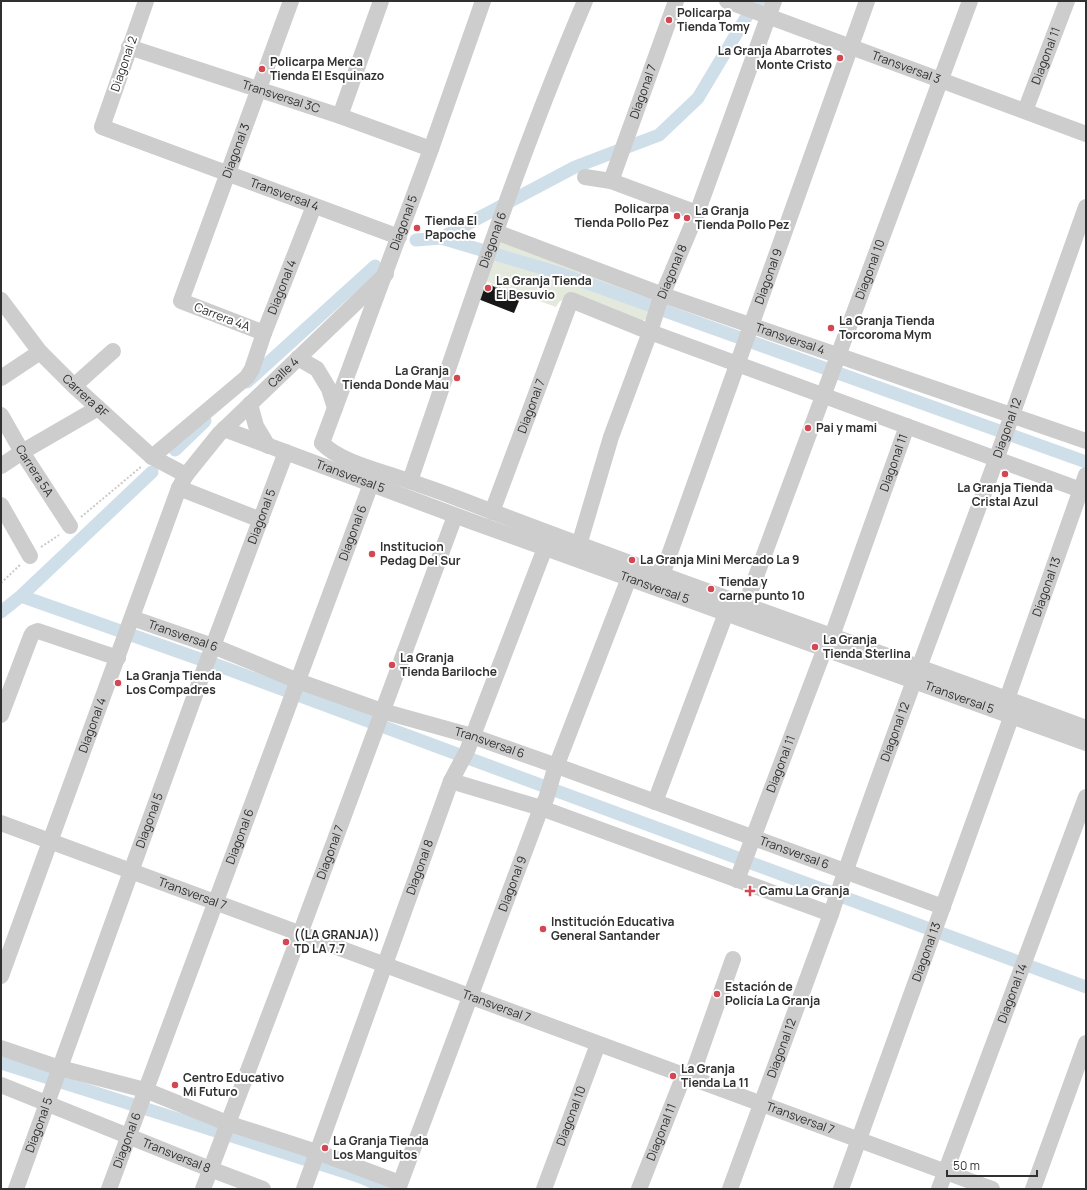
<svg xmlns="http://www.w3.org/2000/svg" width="1087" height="1190" font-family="Manrope,sans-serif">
  <rect width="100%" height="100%" fill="#fff"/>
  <path fill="#e3e9dd" d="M500,238l153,54 -2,24 -10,6 -74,-25 -8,5 -3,5 -71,-26z"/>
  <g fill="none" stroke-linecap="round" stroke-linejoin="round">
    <path stroke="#cfdfe9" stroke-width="13" d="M441,238l121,36 524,188
      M416,240l25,-2 134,-71 84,-32 39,-37 49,-82 12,-15
      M247,382l128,-116
      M175,450l30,-29
      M21,596l204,72 861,319
      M1,612l20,-16 131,-124
      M1,1063l357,113 31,13"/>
  </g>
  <path fill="#171717" d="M484,283l37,13 -7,17 -36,-14z"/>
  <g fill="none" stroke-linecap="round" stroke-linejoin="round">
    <path stroke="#cacaca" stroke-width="2" stroke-dasharray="2 2" stroke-linecap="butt" d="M491,285l31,10
      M81,517l61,-51
      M41,547l18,-12
      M1,583l20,-19"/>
    <g stroke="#cdcdcd" stroke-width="16">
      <path id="s1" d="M146,1l-44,126 297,110"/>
      <path id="s2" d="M727,1l359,133"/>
      <path id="s3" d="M129,47l211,69 91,33"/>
      <path id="s4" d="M1025,111l42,-110"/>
      <path d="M340,116l41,-115"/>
      <path d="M585,177l26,4 86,32"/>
      <path id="s5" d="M611,181l65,-180"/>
      <path id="s6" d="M496,232l167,63 423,146"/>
      <path id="s7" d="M1,300l39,52 34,34 78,71 34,18"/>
      <path id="s8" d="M264,333l-83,-32 110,-300"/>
      <path d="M298,358l19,11 12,20 6,19"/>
      <path d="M1,378l39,-26"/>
      <path d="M74,386l39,-35"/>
      <path d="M250,404l6,22 12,20"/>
      <path id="s9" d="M1,415l21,37 48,74"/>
      <path id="s10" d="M224,429l249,93 613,221"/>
      <path d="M322,443c17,18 54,27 78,35 21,7 41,14 62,22 206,80 416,151 624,228"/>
      <path id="s11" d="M322,443l109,-294 52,-148"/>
      <path id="s12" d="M152,457l95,-80 5,-8 12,-36 50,-127"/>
      <path d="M1,466l21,-14 76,-44"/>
      <path id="s13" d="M410,481c55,-161 108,-323 175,-480"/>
      <path d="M179,488l82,32"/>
      <path d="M1,505l29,51"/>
      <path id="s14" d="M492,512l79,-212 79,32 436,160"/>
      <path id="s15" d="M579,545l32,-108 39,-105 9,-29 38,-90 77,-212"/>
      <path id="s16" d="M662,575l205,-574"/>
      <path id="s17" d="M745,606l225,-605"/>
      <path id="s18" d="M132,618l81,28 85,35 84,30 90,25 85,30 386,141"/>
      <path id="s19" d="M832,636l75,-210"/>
      <path id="s20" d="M1007,699l79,-224"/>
      <path d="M1,715l30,-79 2,-3 5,-2 80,27"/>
      <path d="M451,781l90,27 290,106"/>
      <path d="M655,802l71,-189"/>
      <path id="s21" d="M1,823l991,366"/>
      <path id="s22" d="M737,880l88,-232"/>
      <path id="s23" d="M1,976l178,-488 7,-13 33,-41 167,-160"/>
      <path d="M1,1048l59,20 85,22 82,33 90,29 83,31"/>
      <path d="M691,1078l42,-119"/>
      <path id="s24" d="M1,1085l209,84 53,20"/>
      <path id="s25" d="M16,1189l188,-519 82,-218"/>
      <path id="s26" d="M109,1189l262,-705"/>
      <path id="s27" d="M203,1189l97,-255 155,-418"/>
      <path id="s28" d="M304,1189l147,-408 16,-30 78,-203"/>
      <path id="s29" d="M398,1189l143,-381 5,-9 8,-27 75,-194"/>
      <path id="s30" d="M544,1189l54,-145"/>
      <path id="s31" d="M639,1189l45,-114"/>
      <path id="s32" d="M730,1189l101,-275c51,-153 110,-303 165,-454 30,-85 60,-169 90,-253"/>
      <path id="s33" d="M841,1189l171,-474"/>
      <path id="s34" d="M939,1189l147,-392"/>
      <path d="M1033,1189l53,-146"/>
    </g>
  </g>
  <g fill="#d34752" stroke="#fff" stroke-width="1.5">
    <circle cx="669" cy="20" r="4"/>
    <circle cx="840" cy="58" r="4"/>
    <circle cx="262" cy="69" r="4"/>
    <circle cx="677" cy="216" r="4"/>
    <circle cx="687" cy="218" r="4"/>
    <circle cx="417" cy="228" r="4"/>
    <circle cx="488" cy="288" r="4"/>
    <circle cx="831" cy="328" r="4"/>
    <circle cx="457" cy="378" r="4"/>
    <circle cx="808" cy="428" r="4"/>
    <circle cx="1005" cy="474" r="4"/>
    <circle cx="372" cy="554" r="4"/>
    <circle cx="632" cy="560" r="4"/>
    <circle cx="711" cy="589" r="4"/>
    <circle cx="815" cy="647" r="4"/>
    <circle cx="392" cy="665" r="4"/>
    <circle cx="118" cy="683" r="4"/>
    <path d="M748 885h4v4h4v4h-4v4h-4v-4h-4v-4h4z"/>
    <circle cx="543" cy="929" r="4"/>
    <circle cx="286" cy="942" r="4"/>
    <circle cx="717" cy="994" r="4"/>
    <circle cx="673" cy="1076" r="4"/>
    <circle cx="175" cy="1085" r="4"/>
    <circle cx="325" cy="1148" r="4"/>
  </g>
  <g text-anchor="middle" stroke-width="4" stroke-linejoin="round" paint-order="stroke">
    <g font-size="12" font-weight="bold" fill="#303030" stroke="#fff" text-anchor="start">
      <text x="677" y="17">Policarpa<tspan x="677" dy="14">Tienda Tomy</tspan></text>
      <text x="832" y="55" text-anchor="end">La Granja Abarrotes<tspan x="832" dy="14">Monte Cristo</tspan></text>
      <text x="270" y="66">Policarpa Merca<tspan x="270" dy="14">Tienda El Esquinazo</tspan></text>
      <text x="669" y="213" text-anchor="end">Policarpa<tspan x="669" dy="14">Tienda Pollo Pez</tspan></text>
      <text x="695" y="215">La Granja<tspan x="695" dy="14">Tienda Pollo Pez</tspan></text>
      <text x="425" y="225">Tienda El<tspan x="425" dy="14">Papoche</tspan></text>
      <text x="496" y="285">La Granja Tienda<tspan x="496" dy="14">El Besuvio</tspan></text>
      <text x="839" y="325">La Granja Tienda<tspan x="839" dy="14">Torcoroma Mym</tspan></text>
      <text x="449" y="375" text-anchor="end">La Granja<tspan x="449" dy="14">Tienda Donde Mau</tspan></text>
      <text x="816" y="432">Pai y mami</text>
      <text x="1005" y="492" text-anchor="middle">La Granja Tienda<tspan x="1005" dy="14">Cristal Azul</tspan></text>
      <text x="380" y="551">Institucion<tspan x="380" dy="14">Pedag Del Sur</tspan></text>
      <text x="640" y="564">La Granja Mini Mercado La 9</text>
      <text x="719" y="586">Tienda y<tspan x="719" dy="14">carne punto 10</tspan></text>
      <text x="823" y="644">La Granja<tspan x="823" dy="14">Tienda Sterlina</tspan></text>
      <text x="400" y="662">La Granja<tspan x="400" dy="14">Tienda Bariloche</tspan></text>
      <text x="126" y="680">La Granja Tienda<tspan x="126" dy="14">Los Compadres</tspan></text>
      <text x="759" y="895">Camu La Granja</text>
      <text x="551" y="926">Institución Educativa<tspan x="551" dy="14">General Santander</tspan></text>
      <text x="294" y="939">((LA GRANJA))<tspan x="294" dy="14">TD LA 7.7</tspan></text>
      <text x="725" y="991">Estación de<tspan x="725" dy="14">Policía La Granja</tspan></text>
      <text x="681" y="1073">La Granja<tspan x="681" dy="14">Tienda La 11</tspan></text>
      <text x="183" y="1082">Centro Educativo<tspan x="183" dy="14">Mi Futuro</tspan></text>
      <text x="333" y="1145">La Granja Tienda<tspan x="333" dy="14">Los Manguitos</tspan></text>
    </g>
    <g font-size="12" fill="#303030" stroke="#fff">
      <text dy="4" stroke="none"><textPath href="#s4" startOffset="59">Diagonal 11</textPath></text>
      <text transform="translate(124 64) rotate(-71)" y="4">Diagonal 2</text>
      <text dy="4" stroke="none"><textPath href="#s2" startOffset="191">Transversal 3</textPath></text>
      <text dy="4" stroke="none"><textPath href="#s5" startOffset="95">Diagonal 7</textPath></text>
      <text dy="4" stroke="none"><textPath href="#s3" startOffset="160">Transversal 3C</textPath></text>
      <text dy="4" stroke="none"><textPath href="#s8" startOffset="249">Diagonal 3</textPath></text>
      <text dy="4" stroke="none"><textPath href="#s1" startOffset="328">Transversal 4</textPath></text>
      <text dy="4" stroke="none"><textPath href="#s11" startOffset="235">Diagonal 5</textPath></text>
      <text dy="4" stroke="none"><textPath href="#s13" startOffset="255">Diagonal 6</textPath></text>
      <text dy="4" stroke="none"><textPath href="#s17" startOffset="359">Diagonal 10</textPath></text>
      <text dy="4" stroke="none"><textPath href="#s15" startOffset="289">Diagonal 8</textPath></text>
      <text dy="4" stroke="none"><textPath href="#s16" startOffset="317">Diagonal 9</textPath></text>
      <text dy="4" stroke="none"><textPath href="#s12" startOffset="221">Diagonal 4</textPath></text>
      <text transform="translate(222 317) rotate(21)" y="4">Carrera 4A</text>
      <text dy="4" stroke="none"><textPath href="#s6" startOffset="313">Transversal 4</textPath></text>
      <text dy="4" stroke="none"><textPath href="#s23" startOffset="676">Calle 4</textPath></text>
      <text dy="4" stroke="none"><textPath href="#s7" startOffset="128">Carrera 8F</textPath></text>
      <text dy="4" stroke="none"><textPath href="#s14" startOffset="113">Diagonal 7</textPath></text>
      <text dy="4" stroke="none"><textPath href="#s32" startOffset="810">Diagonal 12</textPath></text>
      <text dy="4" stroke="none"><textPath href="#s19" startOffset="184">Diagonal 11</textPath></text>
      <text dy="4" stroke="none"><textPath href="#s9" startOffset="65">Carrera 5A</textPath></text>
      <text dy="4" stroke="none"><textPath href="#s10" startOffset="135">Transversal 5</textPath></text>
      <text dy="4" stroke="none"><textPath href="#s25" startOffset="716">Diagonal 5</textPath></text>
      <text dy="4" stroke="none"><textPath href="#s26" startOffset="700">Diagonal 6</textPath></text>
      <text dy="4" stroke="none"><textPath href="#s10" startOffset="459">Transversal 5</textPath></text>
      <text dy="4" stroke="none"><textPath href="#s20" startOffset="119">Diagonal 13</textPath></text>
      <text dy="4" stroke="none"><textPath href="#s18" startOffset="54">Transversal 6</textPath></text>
      <text dy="4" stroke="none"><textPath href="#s10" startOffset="783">Transversal 5</textPath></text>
      <text dy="4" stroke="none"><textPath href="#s23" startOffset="267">Diagonal 4</textPath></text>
      <text dy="4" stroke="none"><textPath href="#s32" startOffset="486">Diagonal 12</textPath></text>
      <text dy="4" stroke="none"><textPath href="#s18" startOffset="379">Transversal 6</textPath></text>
      <text dy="4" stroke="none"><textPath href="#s22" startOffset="124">Diagonal 11</textPath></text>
      <text dy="4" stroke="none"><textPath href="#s25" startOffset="392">Diagonal 5</textPath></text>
      <text dy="4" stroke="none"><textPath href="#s26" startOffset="376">Diagonal 6</textPath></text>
      <text dy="4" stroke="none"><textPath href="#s18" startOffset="703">Transversal 6</textPath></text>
      <text dy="4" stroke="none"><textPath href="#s27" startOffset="360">Diagonal 7</textPath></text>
      <text dy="4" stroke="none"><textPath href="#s28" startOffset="342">Diagonal 8</textPath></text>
      <text dy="4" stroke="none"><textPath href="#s29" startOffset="326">Diagonal 9</textPath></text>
      <text dy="4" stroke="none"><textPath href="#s21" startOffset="204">Transversal 7</textPath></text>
      <text dy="4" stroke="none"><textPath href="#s33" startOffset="252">Diagonal 13</textPath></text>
      <text dy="4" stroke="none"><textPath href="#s34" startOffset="209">Diagonal 14</textPath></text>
      <text dy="4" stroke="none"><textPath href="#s21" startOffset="528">Transversal 7</textPath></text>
      <text dy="4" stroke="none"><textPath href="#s32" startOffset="150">Diagonal 12</textPath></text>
      <text dy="4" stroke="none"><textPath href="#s30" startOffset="78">Diagonal 10</textPath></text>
      <text dy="4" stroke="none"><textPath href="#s21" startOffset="852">Transversal 7</textPath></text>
      <text dy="4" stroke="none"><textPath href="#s25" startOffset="68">Diagonal 5</textPath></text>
      <text dy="4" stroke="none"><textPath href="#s31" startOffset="61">Diagonal 11</textPath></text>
      <text dy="4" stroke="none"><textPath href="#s26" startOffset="52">Diagonal 6</textPath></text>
      <text dy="4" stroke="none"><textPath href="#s24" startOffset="189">Transversal 8</textPath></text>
    </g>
  </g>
  <rect width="1087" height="1190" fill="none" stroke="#303030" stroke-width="4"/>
  <path d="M947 1170v6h90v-6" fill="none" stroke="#303030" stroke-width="2"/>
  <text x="953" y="1170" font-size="12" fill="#303030" stroke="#ffffff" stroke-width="3" paint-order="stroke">50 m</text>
</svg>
